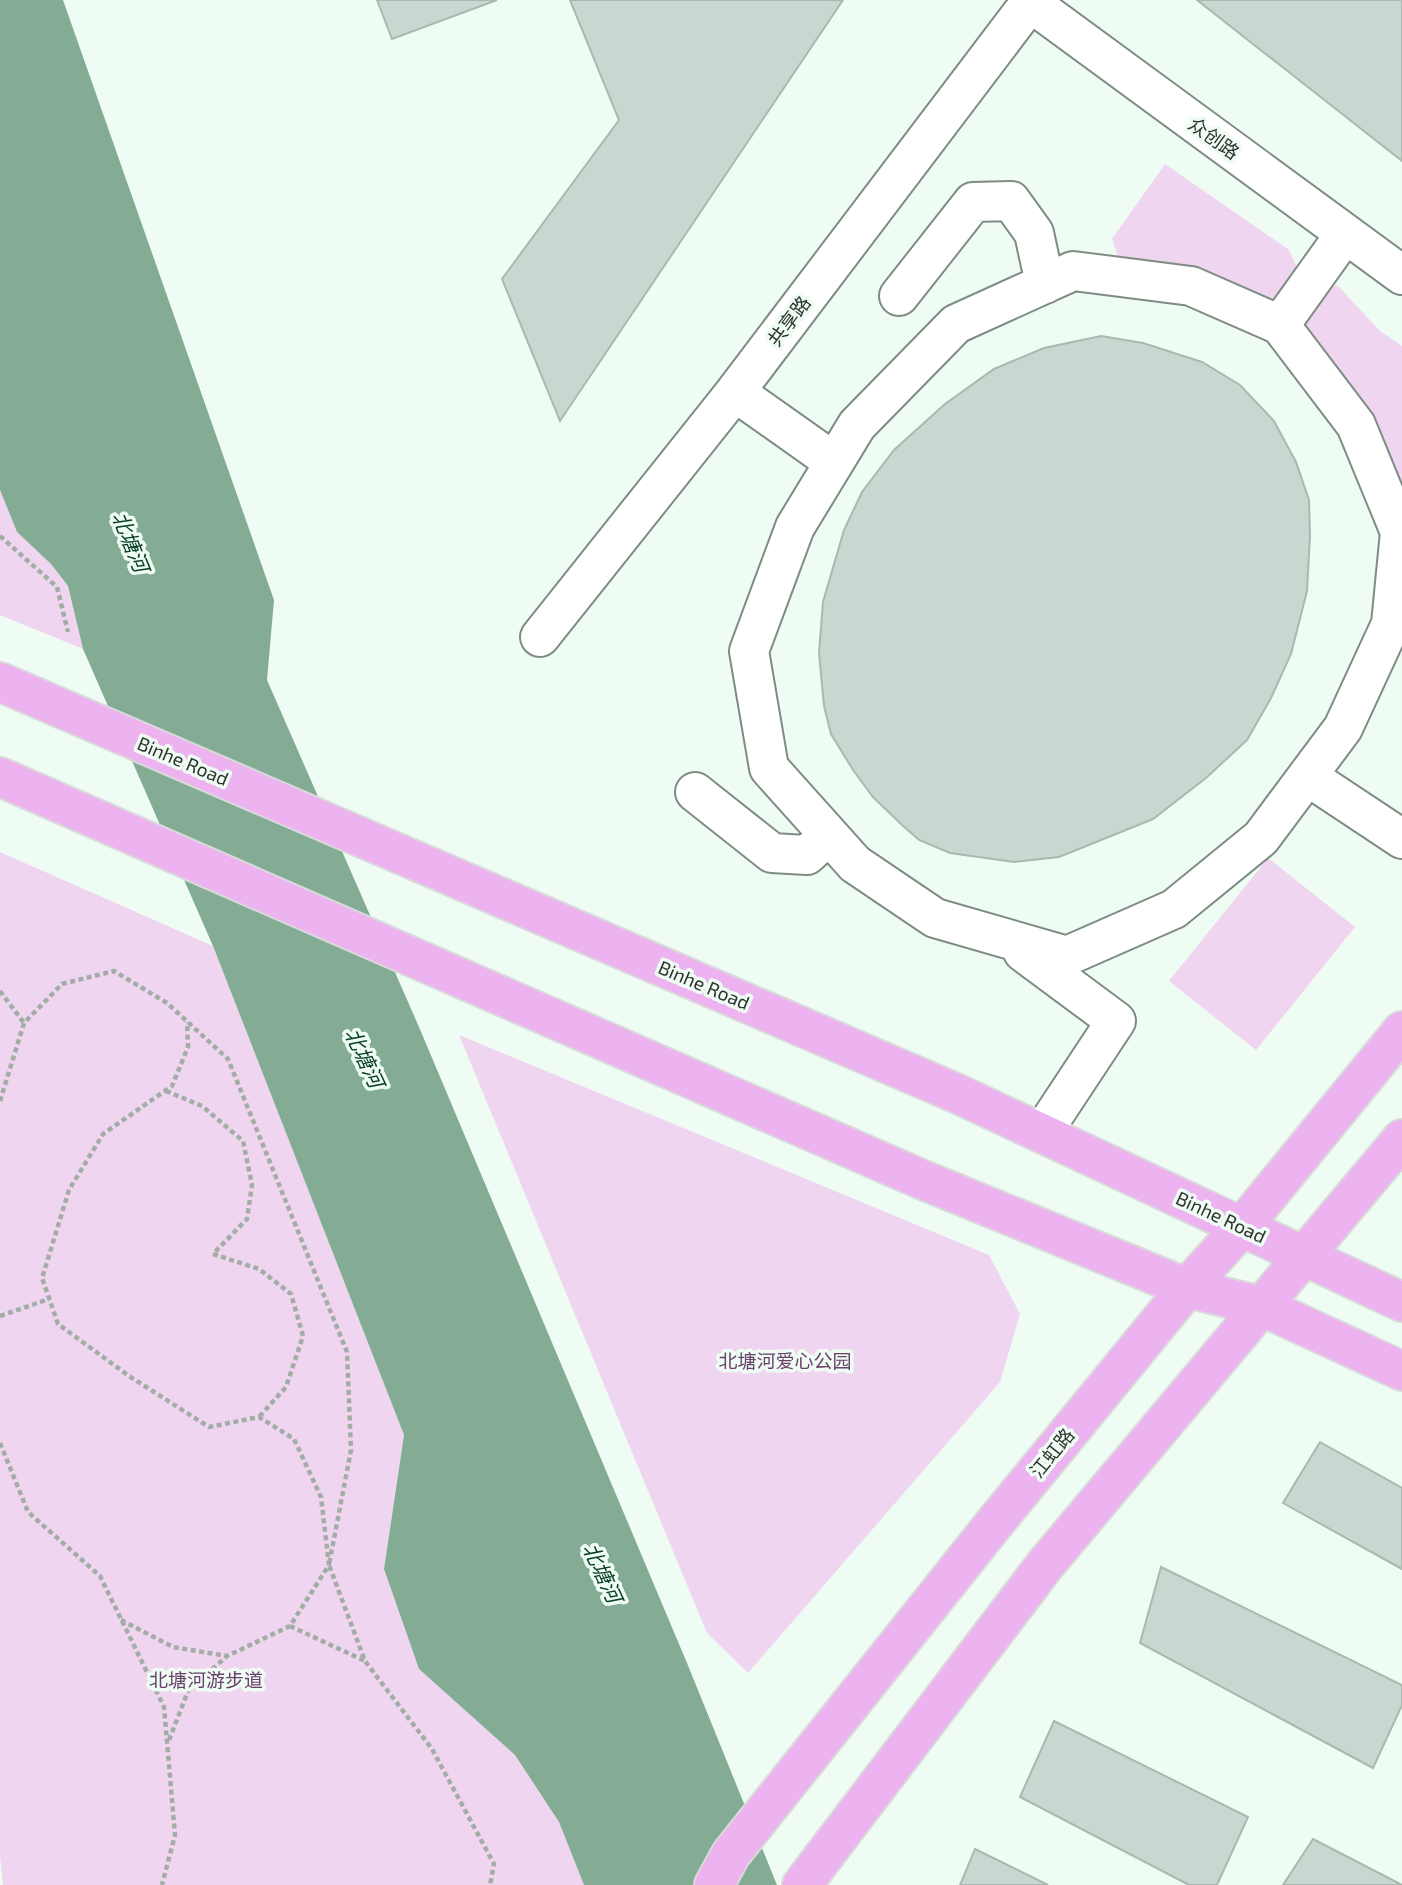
<svg xmlns="http://www.w3.org/2000/svg" width="1402" height="1885" font-family="'Exo 2','Noto Sans SC',sans-serif">
  <rect width="100%" height="100%" fill="#eefcf3"/>
  <path fill="#f0d5f1" d="M1165,164l124,86 11,24 -16,25c-18,4 -30,-6 -46,-14 -36,-17 -80,-21 -119,-26l-7,-20z
    M1338,286l42,45 22,15v139l-16,-41 -33,-55 -41,-47 -14,-23 22,-32z
    M0,490l17,42 34,32 17,22 15,63 -83,-34z
    M0,852l213,94 191,489 -20,134 35,100 96,86 44,67 25,63h-581l-3,-30z
    M1268,858l87,69 -99,123 -87,-69z
    M459,1035l530,220 31,59 -20,68 -252,291 -41,-40z"/>
  <path fill="#84ac95" d="M0,0h63l211,600 -7,80 152,347 268,636 90,222h-193l-25,-63 -44,-67 -96,-86 -35,-100 20,-134 -191,-489 -130,-297 -15,-63 -17,-22 -34,-32 -17,-42z"/>
  <path fill="#cad7d0" stroke="#abb8b1" stroke-width="2" d="M377,0h120l-105,39z
    M570,0h273l-283,421 -58,-142 117,-159z
    M1197,0h205v161z
    M1101,336l42,7 59,19 38,23 34,36 22,41 13,38 1,36 -3,55 -16,63 -20,44 -24,42 -41,38 -53,41 -94,38 -45,5 -64,-9 -31,-13 -17,-15 -29,-28 -20,-27 -22,-36 -7,-28 -5,-53 4,-51 21,-72 18,-38 32,-42 51,-46 49,-35 50,-21z
    M1320,1442l82,46v81l-119,-66z
    M1161,1567l241,118v20l-29,63 -233,-125z
    M1054,1721l194,96 -31,68h-28l-169,-88z
    M1313,1839l89,46h-119z
    M975,1849l73,36h-88z"/>
  <g fill="none" stroke-linecap="round" stroke-linejoin="round">
    <defs>
      <path id="minor" d="M1027,0l375,275
        M899,296l74,-94 38,-1 23,32 11,51
        M1280,325l76,100 44,107 -9,92 -48,104 -82,110 -87,71 -107,47 -132,-38 -80,-54 -86,-96 -20,-117 46,-124 62,-102 99,-101 117,-53 118,15 89,39 65,-91
        M735,392l99,70
        M540,637l195,-245 297,-392
        M1307,776l95,63
        M695,792l77,61 35,2 22,-20
        M1023,952l93,69 -74,112"/>
      <path id="major" d="M0,682l958,412 444,208
        M0,777l923,403 264,108 74,18 141,65
        M714,1885l17,-31 262,-329 194,-237 55,-61 160,-196
        M802,1885l243,-320 357,-426"/>
    </defs>
    <use href="#minor" stroke="#7f8c84" stroke-width="42"/>
    <use href="#major" stroke="#d9dada" stroke-width="42"/>
    <path stroke="#a2ada6" stroke-width="4.5" stroke-dasharray="5 3.5" stroke-linecap="butt" d="M0,536l57,51 11,45
      M0,991l24,32
      M166,1091l36,15 41,35 9,44 -5,34 -34,35 46,15 32,25 12,42 -17,51 -27,30
      M0,1101l24,-78 38,-39 52,-13 53,32 61,56 119,293 4,98 -22,115 36,96 67,88 62,115 -4,21
      M0,1316l49,-17
      M0,1443l28,69 72,64 64,131 11,128 -13,50
      M121,1620l52,27 54,9 63,-30 39,-61 -8,-68 -27,-58 -35,-22 -50,10 -80,-51 -71,-52 -16,-46 27,-88 34,-56 69,-48 16,-39 -1,-25
      M290,1626l75,35
      M169,1740l19,-49 38,-34"/>
    <use href="#minor" stroke="#fff" stroke-width="38"/>
    <use href="#major" stroke="#edb2f0" stroke-width="38"/>
  </g>
  <g text-anchor="middle" stroke-width="7" stroke-linejoin="round" paint-order="stroke">
    <g font-size="19" fill="#2e3330" stroke="#eefcf3">
      <text transform="translate(1214 138) rotate(36)" y="7">众创路</text>
      <text transform="translate(789 321) rotate(-53)" y="7">共享路</text>
      <text transform="translate(183 761) rotate(23)" y="7">Binhe Road</text>
      <text transform="translate(704 985) rotate(23)" y="7">Binhe Road</text>
      <text transform="translate(1221 1217) rotate(25)" y="7">Binhe Road</text>
      <text transform="translate(1052 1453) rotate(-51)" y="7">江虹路</text>
    </g>
    <g font-size="19" fill="#6a416c" stroke="#eefcf3">
      <text x="785" y="1368">北塘河爱心公园</text>
      <text x="206" y="1687">北塘河游步道</text>
    </g>
    <g font-size="21" font-style="italic" fill="#0b4029" stroke="#eefcf3">
      <text transform="translate(130 542) rotate(68)" y="7">北塘河</text>
      <text transform="translate(364 1058) rotate(65)" y="7">北塘河</text>
      <text transform="translate(602 1573) rotate(65)" y="7">北塘河</text>
    </g>
  </g>
</svg>
